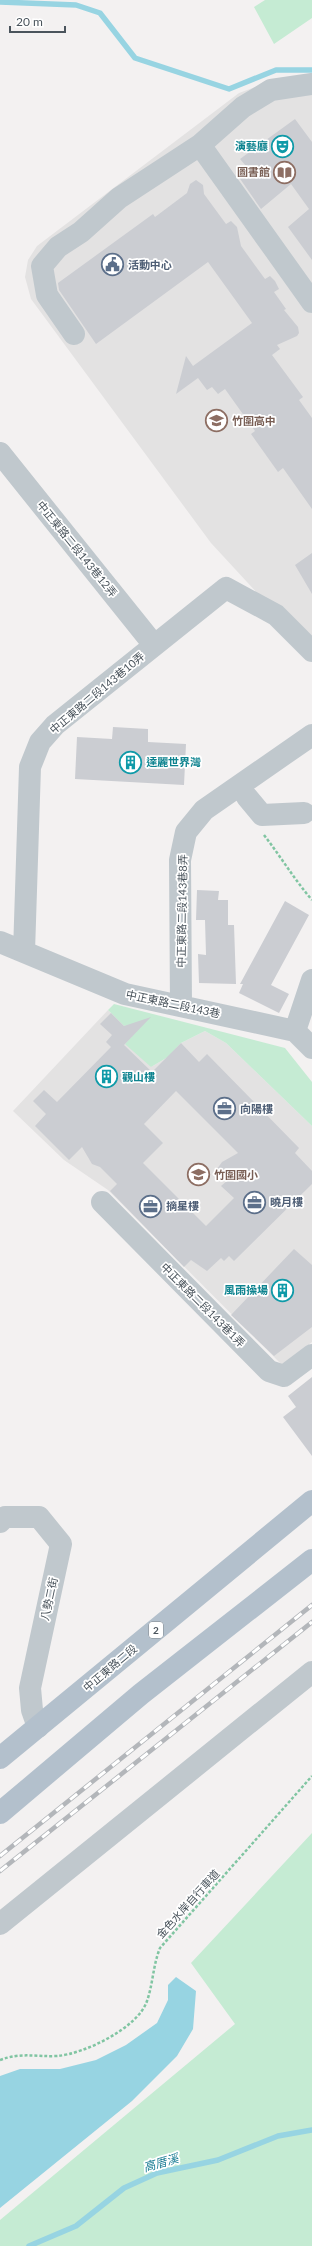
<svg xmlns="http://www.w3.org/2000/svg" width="312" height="2246" font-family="Lato,'Noto Sans TC',sans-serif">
  <rect width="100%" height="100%" fill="#f3f1f1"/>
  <path fill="#e3e2e2" d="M312,76v560l-52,-40 -49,-53 -180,-244 -6,-22 3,-17 9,-14 202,-153 40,-15z
    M108,1010l16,16 7,-1 4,8 -1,2 17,32 17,-10 13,-14 24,-12 21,12 86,83v216l-30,23 -174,-175 -44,-30 -51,-49z"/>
  <path fill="#c5ebd3" d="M265,0h47v18l-38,26 -20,-37z
    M114,1004l171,44 27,34v44l-86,-83 -21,-12 -24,12 -13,14 -17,10 -26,-23 10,-11 -4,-8 -7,1 -16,-16z
    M312,1833v413h-312v-26l235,-196 -44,-61z"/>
  <path fill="#97d4e2" d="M176,1977l20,14 -3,38 -16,27 -45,45 -132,107v-132l20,-7h40l36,-9 30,-15 31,-22 11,-23v-15z"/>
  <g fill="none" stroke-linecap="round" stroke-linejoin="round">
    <path stroke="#97d4e2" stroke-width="5.5" d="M0,2l76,3 24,8 35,45 94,31 47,-19h36
      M29,2246l47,-20 48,-38 33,-15 61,-13 60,-24 34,-6"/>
  </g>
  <path fill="#cbcdd2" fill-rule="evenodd" d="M295,119l17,23v118l-24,-33 21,-18 -18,-25 -30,25 -25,-36 10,-7 -6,-7z
    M196,180l7,5 1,9 22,30 5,-3 6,6 4,19 24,33 5,-3 5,5 4,8 -5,3 12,17 -2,1 14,17 1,6 -2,3 -20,9 3,4 -8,6 31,42 -4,3 13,18v91l-29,-41 -5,4 -27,-38 4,-3 -30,-42 -7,5 -6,-7 -5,3 -9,-12 -22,16 10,-38 7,10 59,-43 -44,-61 -112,82 -37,-54 -1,-7 95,-69 2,3 32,-24 3,-9z
    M312,553v41l-17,-29z
    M113,727l35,2v13l38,2 -2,41 -109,-6 2,-42 35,2z
    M197,890l22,1 -1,9h10v25h6l2,59 -37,-1 -1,-29 8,1 -1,-35h-9z
    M285,901l24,14 -38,70 18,9 -10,19 -40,-20 4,-9h-3z
    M111,1013l13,13 27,-9 -27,28 28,27 29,-29 18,19 8,-8 92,94 -4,5 17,18v13l-78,77 -5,-5 -5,5 -3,-3 -14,13 -16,-11 -7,7 -74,-76 7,-7 -17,-17 -8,-3 -10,-17 -13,13 -34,-34 11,-12 -13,-13 11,-11 13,12 54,-55 -5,-5 6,-7 -12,-11zM176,1091l62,62 -16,9 -5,7 11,11 -7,6 13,12 -28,28 -63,-63 20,-20 -19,-19z
    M294,1249l18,16v62l-38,29 -43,-41z
    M312,1377v79l-29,-39 13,-10 -8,-11z"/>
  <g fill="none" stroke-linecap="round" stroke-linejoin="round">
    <path stroke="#80c5a2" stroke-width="2.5" stroke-dasharray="3 2" stroke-linecap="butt" d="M264,835c17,22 30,44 48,65
      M0,2060c22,-8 35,-3 57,-4 27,-2 81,-28 90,-55 6,-17 6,-36 13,-53l152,-172"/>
    <path stroke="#c0c8cd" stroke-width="22" d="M200,145l112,157
      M74,334l-27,-39 -5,-29 16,-19 23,-15 38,-34 81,-53 43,-38 28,-17 41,-6
      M0,453l154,192
      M247,797l15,18 42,-2
      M0,942l125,52 170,37 17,17
      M24,952l6,-185 10,-25 15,-17 171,-137 50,27 36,36
      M181,1006l-1,-146 6,-28 18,-22 108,-75
      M295,1031l17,-51
      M102,1202l167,169 15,5 28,-21
      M0,1522l5,-5h34l22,27 -31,144 2,22 6,17
      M0,1924l312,-252"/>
    <path stroke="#b3c0cc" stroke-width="22" d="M0,1758l312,-257
      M0,1813l141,-119 171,-134"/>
    <defs>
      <path id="rail" d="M0,1856l312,-251
        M0,1871l312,-249"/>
    </defs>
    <use href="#rail" stroke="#b3b6ba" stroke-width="4.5"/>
    <use href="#rail" stroke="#fff" stroke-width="3" stroke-dasharray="9" stroke-linecap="butt"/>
  </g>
  <defs>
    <symbol id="theatre-ring" viewBox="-11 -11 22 22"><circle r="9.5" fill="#fff" stroke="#0f9aa8" stroke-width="1.5"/><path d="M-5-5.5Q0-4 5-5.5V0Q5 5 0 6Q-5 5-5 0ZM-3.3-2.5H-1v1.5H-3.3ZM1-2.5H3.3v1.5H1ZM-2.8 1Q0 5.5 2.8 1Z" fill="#0f9aa8"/></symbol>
    <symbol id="library-ring" viewBox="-11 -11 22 22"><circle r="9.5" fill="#fff" stroke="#8d6e63" stroke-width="1.5"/><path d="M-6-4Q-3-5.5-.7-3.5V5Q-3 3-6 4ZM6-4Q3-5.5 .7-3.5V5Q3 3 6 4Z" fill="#8d6e63"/></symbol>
    <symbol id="civic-ring" viewBox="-11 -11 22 22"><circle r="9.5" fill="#fff" stroke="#5c6f8a" stroke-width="1.5"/><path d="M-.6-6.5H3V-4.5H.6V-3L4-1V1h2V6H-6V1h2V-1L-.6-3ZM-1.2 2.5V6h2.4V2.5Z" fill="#5c6f8a"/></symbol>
    <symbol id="school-ring" viewBox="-11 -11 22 22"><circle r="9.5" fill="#fff" stroke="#8d6e63" stroke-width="1.5"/><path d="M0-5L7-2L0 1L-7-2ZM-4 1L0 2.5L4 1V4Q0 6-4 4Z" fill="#8d6e63"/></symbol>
    <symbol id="building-ring" viewBox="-11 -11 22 22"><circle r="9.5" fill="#fff" stroke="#0f9aa8" stroke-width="1.5"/><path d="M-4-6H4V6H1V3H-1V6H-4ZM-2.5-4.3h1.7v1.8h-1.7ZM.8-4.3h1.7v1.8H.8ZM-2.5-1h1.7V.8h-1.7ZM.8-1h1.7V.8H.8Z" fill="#0f9aa8"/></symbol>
    <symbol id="office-ring" viewBox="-11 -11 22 22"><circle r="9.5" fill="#fff" stroke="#5c6f8a" stroke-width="1.5"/><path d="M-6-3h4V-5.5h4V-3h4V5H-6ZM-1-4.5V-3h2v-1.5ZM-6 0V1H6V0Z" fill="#5c6f8a"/></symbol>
  </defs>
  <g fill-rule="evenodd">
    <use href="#theatre-ring" x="270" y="134" width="25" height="25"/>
    <use href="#library-ring" x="272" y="160" width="25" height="25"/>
    <use href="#civic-ring" x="100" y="252" width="25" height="25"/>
    <use href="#school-ring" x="204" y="408" width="25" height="25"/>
    <use href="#building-ring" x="118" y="750" width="25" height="25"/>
    <use href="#building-ring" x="94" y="1064" width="25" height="25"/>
    <use href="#office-ring" x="212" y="1096" width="25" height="25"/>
    <use href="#school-ring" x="186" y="1162" width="25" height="25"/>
    <use href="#office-ring" x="242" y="1190" width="25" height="25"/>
    <use href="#office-ring" x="138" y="1194" width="25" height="25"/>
    <use href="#building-ring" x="270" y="1278" width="25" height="25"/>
  </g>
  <g text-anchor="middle" stroke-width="3.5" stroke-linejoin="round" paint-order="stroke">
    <rect fill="#fff" stroke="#80878d" stroke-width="1" x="149" y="1622" width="14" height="16" rx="3"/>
    <g font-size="10" font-weight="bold" fill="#4a545c">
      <text x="156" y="1634">2</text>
    </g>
    <g font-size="11" font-weight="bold" fill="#0d838f" stroke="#fff" text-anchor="end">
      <text x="268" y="150">演藝廳</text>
      <text x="146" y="766" text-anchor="start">達麗世界灣</text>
      <text x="122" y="1081" text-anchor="start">觀山樓</text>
      <text x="268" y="1294">風雨操場</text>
    </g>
    <g font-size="11" font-weight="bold" fill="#785e54" stroke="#fff" text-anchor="start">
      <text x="270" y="176" text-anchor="end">圖書館</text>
      <text x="232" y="425">竹圍高中</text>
      <text x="214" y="1179">竹圍國小</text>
    </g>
    <g font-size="11" font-weight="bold" fill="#4e5e75" stroke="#fff" text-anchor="start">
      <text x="128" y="269">活動中心</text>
      <text x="240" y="1113">向陽樓</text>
      <text x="270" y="1206">曉月樓</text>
      <text x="166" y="1210">摘星樓</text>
    </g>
    <g font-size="11" fill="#4a545c" stroke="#fff">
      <text transform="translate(77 549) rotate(51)" y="4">中正東路二段143巷12弄</text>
      <text transform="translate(97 693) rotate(-40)" y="4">中正東路二段143巷10弄</text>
      <text transform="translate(182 911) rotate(-89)" y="4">中正東路二段143巷8弄</text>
      <text transform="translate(173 1004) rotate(12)" y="4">中正東路二段143巷</text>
      <text transform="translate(203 1305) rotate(45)" y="4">中正東路二段143巷1弄</text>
      <text transform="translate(49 1599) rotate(-78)" y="4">八勢二街</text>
      <text transform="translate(110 1668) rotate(-40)" y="4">中正東路二段</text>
      <text transform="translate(188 1904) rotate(-48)" y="4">金色水岸自行車道</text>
    </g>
    <g font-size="12" font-style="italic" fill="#1c7e95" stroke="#fff">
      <text transform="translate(161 2163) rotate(-16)" y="4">高厝溪</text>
    </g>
  </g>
  <path d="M10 26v6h55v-6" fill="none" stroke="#4a545c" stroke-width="2"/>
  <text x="16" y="26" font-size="12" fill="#4a545c" stroke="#ffffff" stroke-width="3" paint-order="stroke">20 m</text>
</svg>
